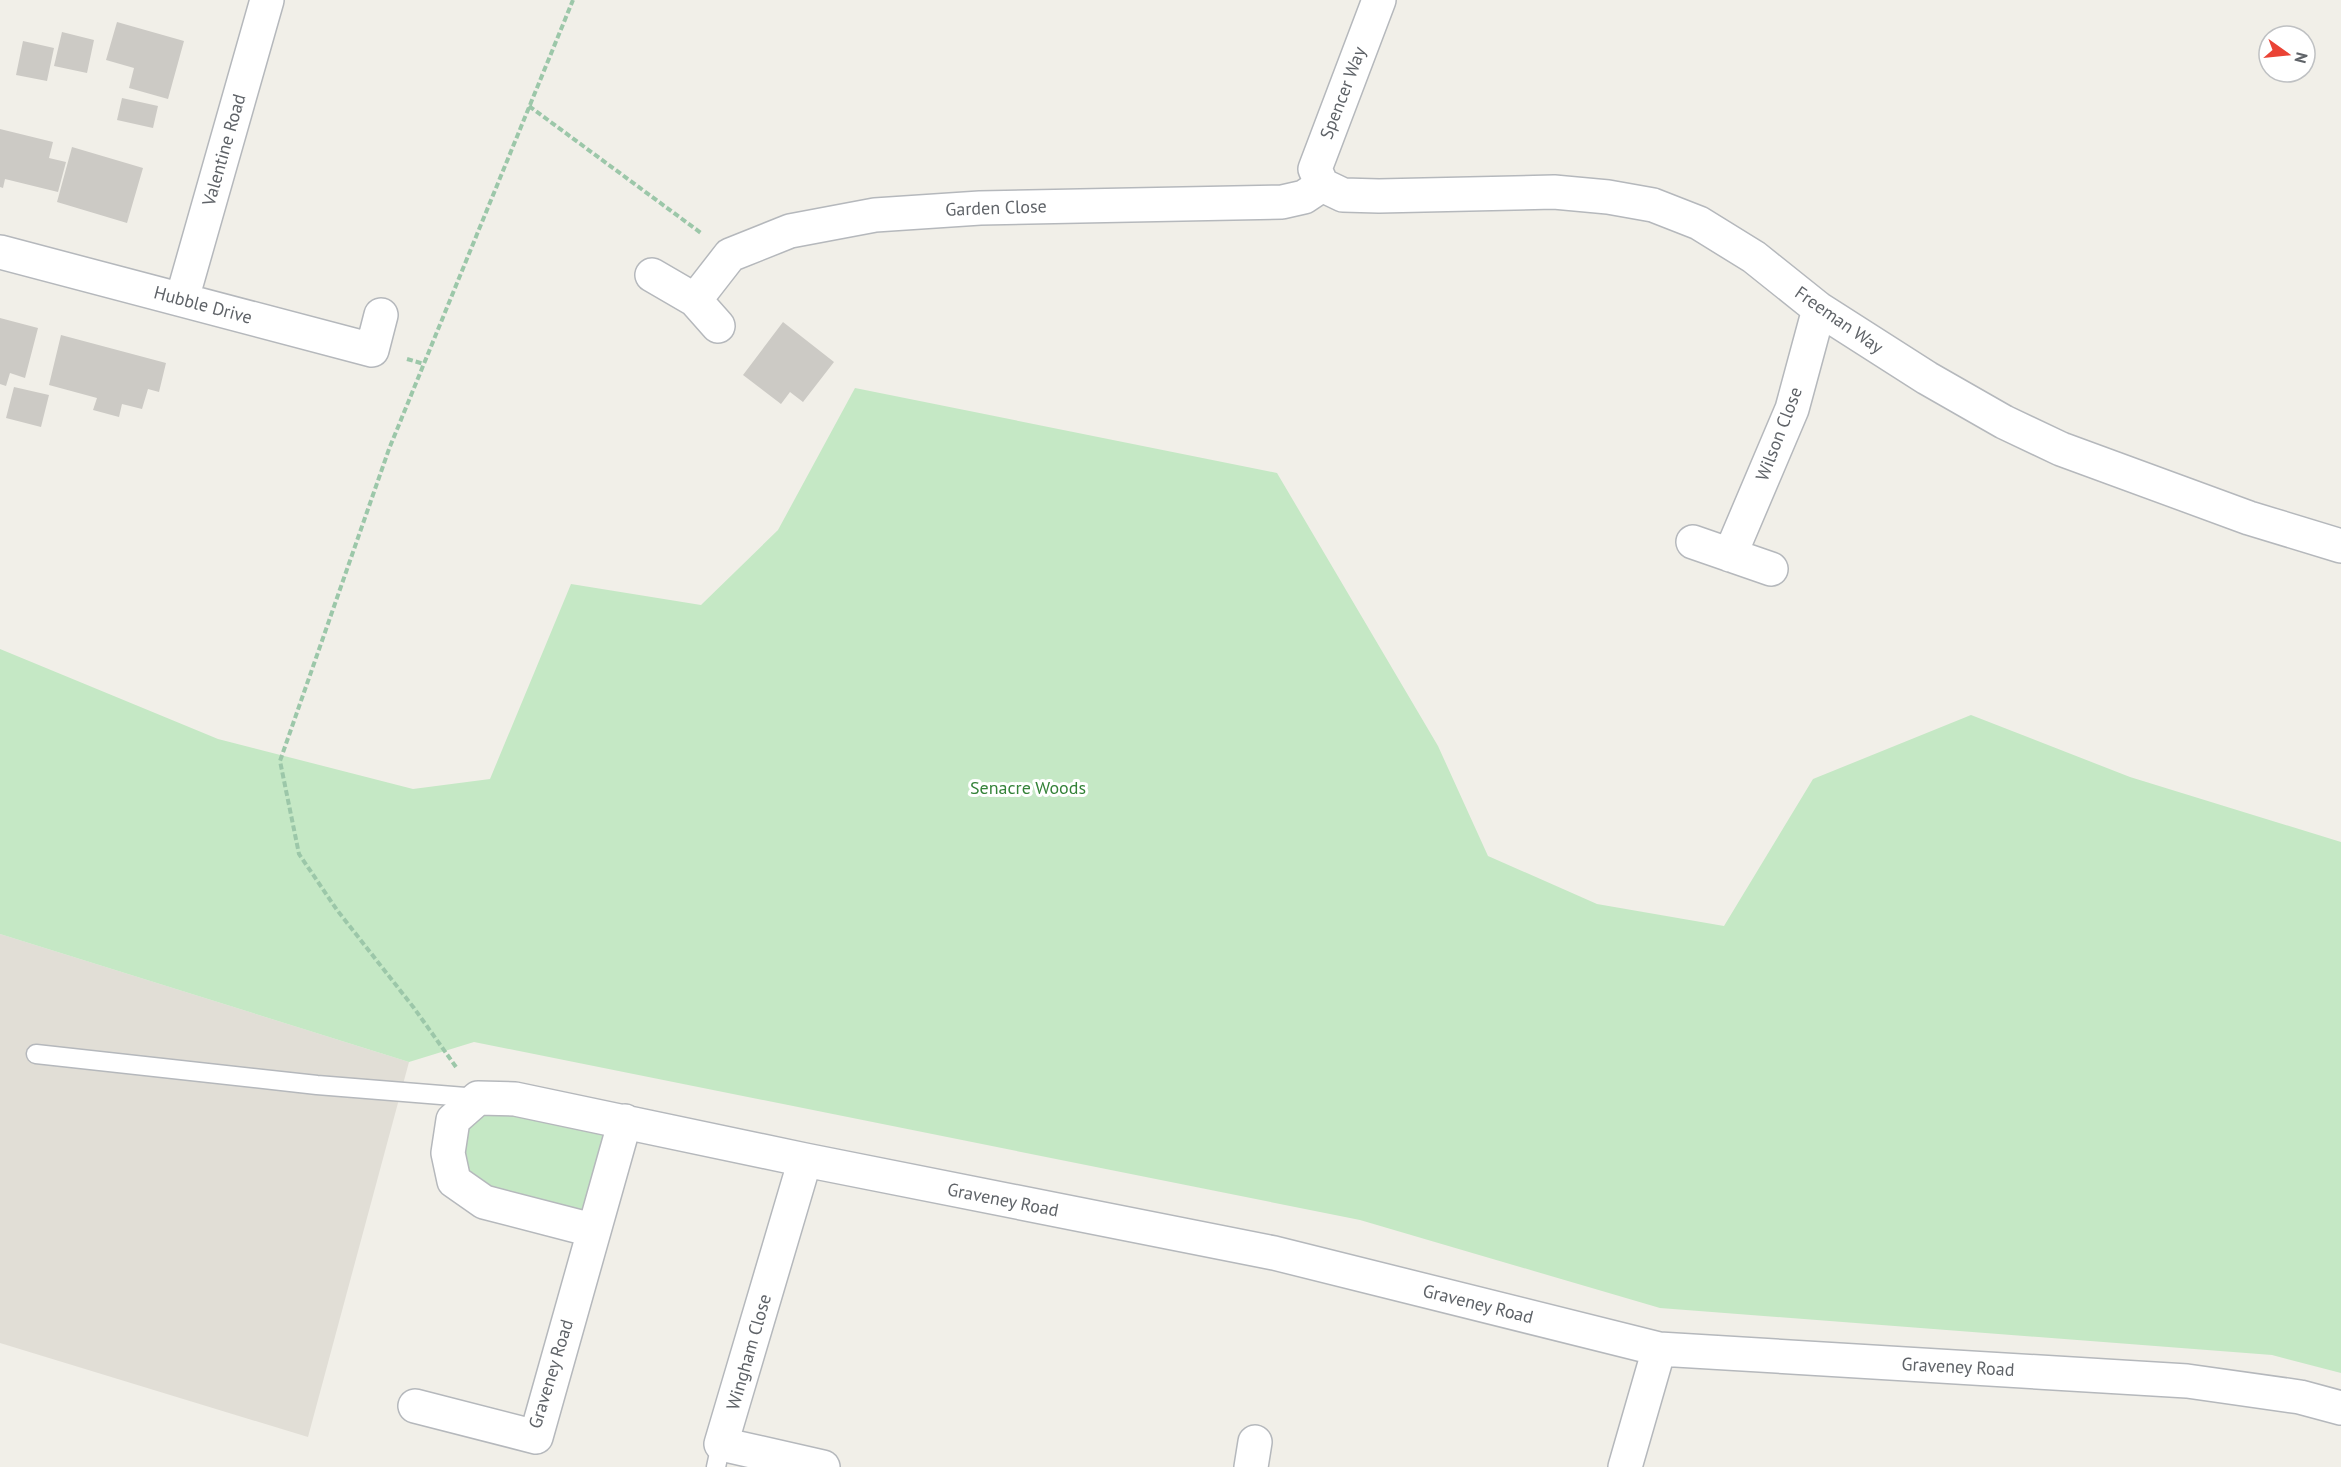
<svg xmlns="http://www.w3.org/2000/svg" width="2341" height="1467" font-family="'PT Sans',sans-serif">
  <rect width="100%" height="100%" fill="#f1efe8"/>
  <path fill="#e1ded6" d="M0,934l409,128 -101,375 -308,-94z"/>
  <path fill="#c5e8c5" d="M855,388l422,85 161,273 50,110 109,48 127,22 89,-147 158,-64 159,62 211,65v531l-69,-18 -612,-47 -300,-88 -886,-178 -65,20 -409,-128v-285l218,90 195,50 77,-10 81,-195 130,21 77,-75z
    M478,1098l147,23 -33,109 -138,-49 -1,-61z"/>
  <path fill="#cccac5" d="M117,22l67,19 -16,58 -39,-11 5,-20 -28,-8z
    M62,32l32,8 -7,33 -33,-7z
    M23,41l31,7 -7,33 -31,-6z
    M122,98l36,8 -5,22 -36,-8z
    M0,129l53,13 -4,16 17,4 -8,30 -53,-13 -2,9 -3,-1z
    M72,147l71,21 -16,55 -70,-21z
    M0,318l38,10 -13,50 -15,-5 -4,13 -6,-2z
    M783,322l51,40 -31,40 -13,-10 -9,12 -38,-29z
    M61,335l105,28 -7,29 -11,-3 -6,20 -20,-5 -3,13 -26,-7 4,-12 -48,-13z
    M14,387l35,8 -8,32 -35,-9z"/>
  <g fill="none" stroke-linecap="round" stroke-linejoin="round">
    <defs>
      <path id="service" d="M36,1054l281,31 161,13
        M716,1467l5,-23"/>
      <path id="minor" d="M1322,185l21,10 36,1 175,-4 54,5 45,8 46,18 55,34 65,52 108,69 77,44 57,27 188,69 92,28
        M1322,185l-7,-16 64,-169
        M0,252l372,98 9,-35
        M652,275l43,25 23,26
        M182,299l85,-299
        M695,300l35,-45 60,-24 85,-16 105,-7 302,-6 22,-5 18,-12
        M1693,542l78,27
        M1730,555l62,-146 27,-100
        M805,1160l-84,284 102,23
        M592,1230l-108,-28 -30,-21 -6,-28 5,-33 25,-22 37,1 290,61 469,93 385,96 528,32 113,16 41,11
        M415,1406l121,31 89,-316
        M1251,1467l4,-25
        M1625,1467l34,-118"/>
    </defs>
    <use href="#service" stroke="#b5b8bc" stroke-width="21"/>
    <use href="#minor" stroke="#b5b8bc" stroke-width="36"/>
    <path stroke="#9cc7a9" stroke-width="4" stroke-dasharray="6 3" stroke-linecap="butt" d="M529,106l172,127
      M407,359l17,5
      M456,1067l-42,-59 -77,-98 -38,-56 -19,-93 109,-312 184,-449"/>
    <use href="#service" stroke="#fff" stroke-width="18"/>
    <use href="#minor" stroke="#fff" stroke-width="33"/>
  </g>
  <g text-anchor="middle" stroke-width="6" stroke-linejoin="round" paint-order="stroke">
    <g font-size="18" fill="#5f6368" stroke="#fff">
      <text transform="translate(1343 93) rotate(-69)" y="6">Spencer Way</text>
      <text transform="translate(224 150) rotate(-74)" y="6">Valentine Road</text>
      <text transform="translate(996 208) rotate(-2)" y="6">Garden Close</text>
      <text transform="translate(203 305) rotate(15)" y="6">Hubble Drive</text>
      <text transform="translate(1839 320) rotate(35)" y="6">Freeman Way</text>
      <text transform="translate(1779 434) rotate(-69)" y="6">Wilson Close</text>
      <text transform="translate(1003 1200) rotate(11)" y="6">Graveney Road</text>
      <text transform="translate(1478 1304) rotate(14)" y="6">Graveney Road</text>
      <text transform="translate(749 1352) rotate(-74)" y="6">Wingham Close</text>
      <text transform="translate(1958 1367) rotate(3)" y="6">Graveney Road</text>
      <text transform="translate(551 1374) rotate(-73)" y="6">Graveney Road</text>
    </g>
    <g font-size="18" fill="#348238" stroke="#fff">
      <text x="1028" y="794">Senacre Woods</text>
    </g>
  </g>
  <g transform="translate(2287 54) rotate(105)"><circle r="28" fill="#ffffff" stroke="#bfc1c3" stroke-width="1.5"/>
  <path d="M0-4.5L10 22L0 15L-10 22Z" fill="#ea4335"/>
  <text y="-9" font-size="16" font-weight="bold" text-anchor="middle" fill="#5f6368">N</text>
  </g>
</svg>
